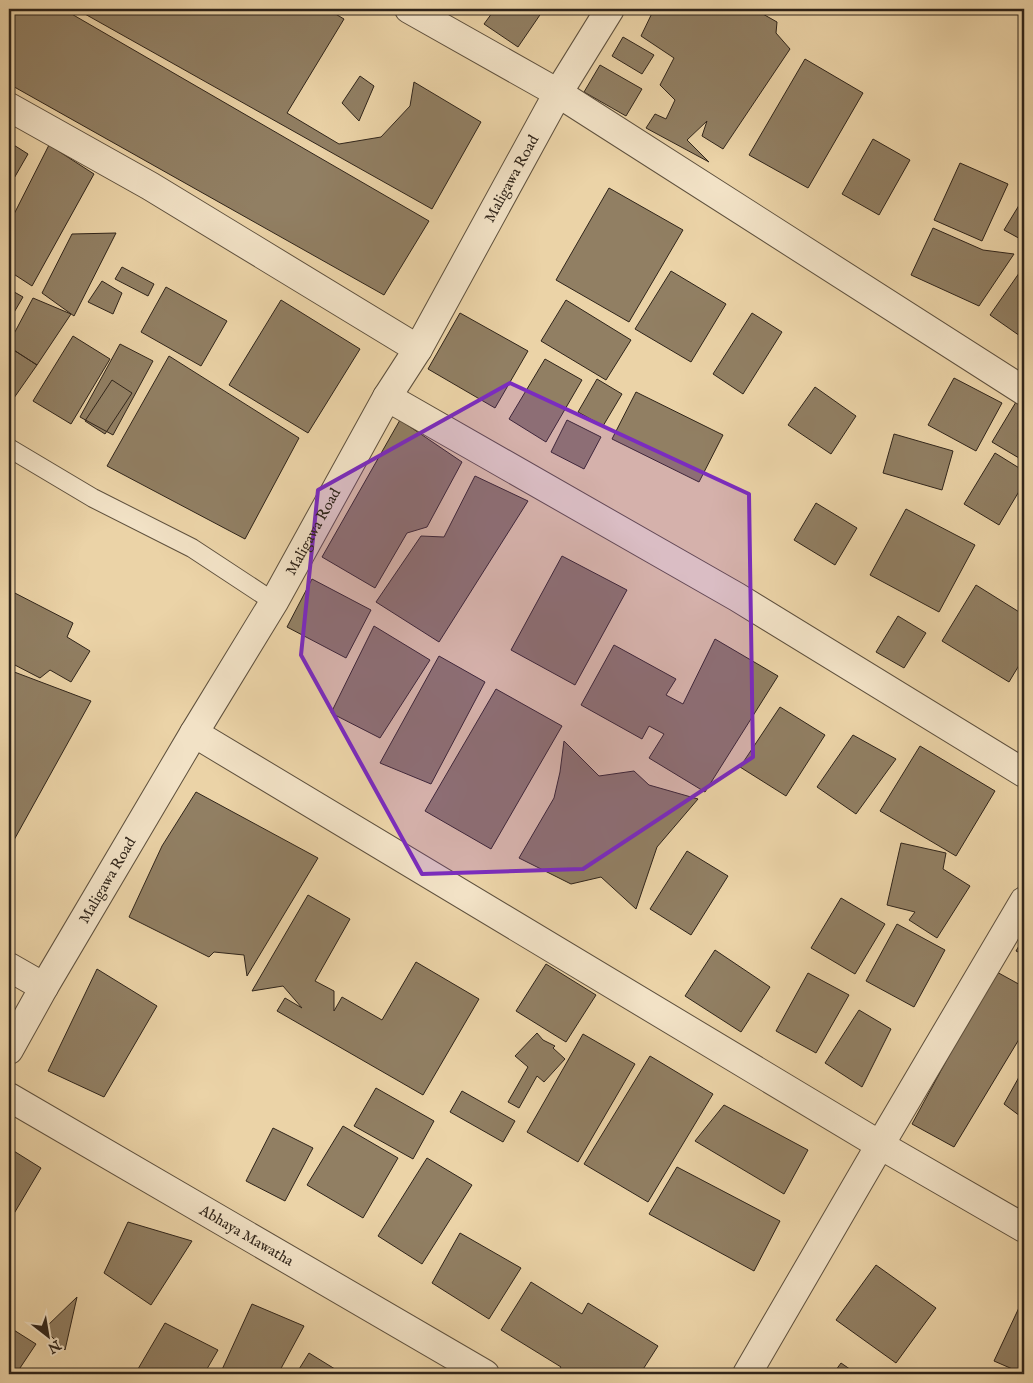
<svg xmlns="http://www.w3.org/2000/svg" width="1033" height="1383" font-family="'IM FELL English',serif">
  <rect width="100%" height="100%" fill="#ebd3a7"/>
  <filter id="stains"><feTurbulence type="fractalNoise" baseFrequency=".004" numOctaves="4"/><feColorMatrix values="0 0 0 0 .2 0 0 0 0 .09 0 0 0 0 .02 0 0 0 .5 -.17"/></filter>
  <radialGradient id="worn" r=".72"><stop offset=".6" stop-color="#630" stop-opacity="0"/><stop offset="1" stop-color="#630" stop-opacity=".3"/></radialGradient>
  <path fill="#917f63" stroke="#2f241a" d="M9,9h54l366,212 -45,74 -375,-211z
    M76,9h251l17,10 -57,94 52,31 42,-7 29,-31 4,-24 67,40 -49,87z
    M495,9h49l-26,38 -34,-23z
    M654,9h100l23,13 -1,11 14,16 -67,100 -21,-13 5,-15 -20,19 22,22 -63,-34 9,-14 11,5 9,-19 -15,-15 14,-27 -33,-22z
    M623,37l31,18 -12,19 -30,-18z
    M805,59l58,34 -55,95 -59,-33z
    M600,65l42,24 -16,27 -42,-24z
    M360,76l14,10 -15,35 -17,-18z
    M873,139l37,21 -31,55 -37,-21z
    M9,142l19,12 -19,33z
    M49,145l45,29 -62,112 -23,-15v-47z
    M960,163l48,21 -26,57 -48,-21z
    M609,188l74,42 -54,92 -73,-42z
    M1024,197v44l-20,-11z
    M933,228l50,22 31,4 -35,52 -68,-31z
    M116,233l-42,83 -32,-23 30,-59z
    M1024,266v64l-4,6 -30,-21z
    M122,267l32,17 -6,12 -33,-17z
    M671,271l55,33 -35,58 -56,-33z
    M102,281l20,12 -9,21 -25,-12z
    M166,287l61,34 -26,45 -60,-34z
    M9,289l14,8 -14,24z
    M33,298l38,16 -34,51 -28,-18v-4z
    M281,300l79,49 -52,84 -79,-48z
    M566,300l65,40 -25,40 -65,-39z
    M460,313l68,38 -33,57 -67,-39z
    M752,313l30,19 -39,62 -30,-20z
    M73,336l37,23 -39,65 -38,-23z
    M120,344l33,17 -40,74 -33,-18z
    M9,347l28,18 -28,40z
    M169,356l130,82 -54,101 -138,-73z
    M545,359l37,21 -36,62 -37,-23z
    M954,378l48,25 -26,48 -48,-26z
    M597,379l25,15 -19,32 -25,-14z
    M112,380l20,13 -27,41 -20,-13z
    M815,387l41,29 -25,38 -43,-29z
    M636,392l87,43 -24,47 -87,-43z
    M1016,402l8,5v54l-32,-19z
    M400,420l62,42 -35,65 -20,6 -32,55 -53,-31z
    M567,420l34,17 -17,32 -33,-17z
    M894,434l59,17 -11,39 -59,-17z
    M995,453l29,18v12l-25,42 -35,-21z
    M475,476l53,25 -89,141 -63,-40 45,-66 23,1z
    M816,503l41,25 -22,37 -41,-25z
    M906,509l69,36 -36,67 -69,-37z
    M562,556l65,34 -52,95 -64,-35z
    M312,579l59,31 -25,48 -59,-31z
    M976,585l48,30v42l-15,25 -67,-41z
    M9,590l64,33 -6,14 23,14 -19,31 -21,-12 -10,8 -31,-16z
    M898,616l28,17 -22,35 -28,-16z
    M374,626l56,34 -50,78 -49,-25z
    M715,639l63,37 -73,116 -56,-34 15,-24 -15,-8 -7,13 -61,-34 33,-60 62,34 -10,16 17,9z
    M439,656l46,26 -54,102 -51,-21z
    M9,670l82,31 -82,148z
    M496,689l66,37 -71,123 -66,-38z
    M780,707l45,28 -39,61 -46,-29z
    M853,735l43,24 -40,55 -39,-27z
    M564,741l35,35 35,-5 15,14 49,14 -41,48 -21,62 -35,-32 -30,7 -52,-26 35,-60 6,-26z
    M920,746l75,45 -39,65 -76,-45z
    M196,792l122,66 -71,118 -3,-21 -30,-3 -5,5 -80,-40 33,-71z
    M901,843l45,10 -3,16 27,17 -33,52 -28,-18 6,-8 -28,-7z
    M687,851l41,25 -37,59 -41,-26z
    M308,895l42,24 -35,62 19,10v20l8,-14 40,23 34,-58 63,37 -56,96 -146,-84 8,-13 17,10 -19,-22 -31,5z
    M841,898l44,26 -30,50 -44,-26z
    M897,924l48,26 -31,57 -48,-26z
    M1024,937v18l-8,-4z
    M715,950l55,37 -29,45 -56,-36z
    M546,964l50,31 -30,47 -50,-31z
    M97,969l60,37 -53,91 -56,-26z
    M995,971l29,16v44l-70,116 -42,-23z
    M808,973l41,22 -33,58 -40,-22z
    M859,1010l32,19 -29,58 -37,-24z
    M537,1033l6,7 12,6 -2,2 12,11 -21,23 -7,-6 -18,32 -11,-6 20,-35 -13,-11z
    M583,1034l52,30 -57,98 -51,-30z
    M650,1056l63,38 -65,108 -64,-38z
    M1024,1068v51l-20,-15z
    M376,1088l58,33 -21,38 -59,-33z
    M462,1091l53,30 -12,21 -53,-30z
    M724,1105l84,45 -24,44 -89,-53z
    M343,1126l55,32 -35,60 -56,-33z
    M273,1128l40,20 -28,53 -39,-20z
    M9,1148l32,20 -32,54z
    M427,1158l45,27 -50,79 -44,-28z
    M677,1167l103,54 -26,50 -105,-57z
    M128,1222l64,19 -41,64 -47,-32z
    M460,1233l61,35 -32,51 -57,-36z
    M876,1265l60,43 -40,55 -60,-43z
    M531,1282l51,32 6,-11 70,43 -18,28h-84l5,-7 -60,-37z
    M77,1297l-12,53 -21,-21z
    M1024,1297v77l-30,-13z
    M252,1304l52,22 -26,48h-58z
    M165,1323l53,27 -14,24h-69z
    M9,1327l27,17 -20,30h-7z
    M309,1353l34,21h-47z
    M841,1363l16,11h-24z"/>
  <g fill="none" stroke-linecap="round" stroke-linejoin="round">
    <defs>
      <path id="service" d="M9,448l84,50 99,50 82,54"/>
      <g id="minor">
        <path d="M409,9l149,84 466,298"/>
        <path d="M9,107l141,79 268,163"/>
        <path d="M387,397l350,200 287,176"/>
        <path d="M194,733l686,412 144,83"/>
        <path d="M9,967l35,20"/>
        <path id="s1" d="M9,1050l35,-63 150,-254 80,-131 113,-205 31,-48 140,-256 52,-84"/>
        <path id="s2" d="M9,1097l476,277"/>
        <path d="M747,1374l133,-229 144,-244"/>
      </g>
    </defs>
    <use href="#service" stroke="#5e503d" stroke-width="20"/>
    <use href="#minor" stroke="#5e503d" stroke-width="30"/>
    <use href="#service" stroke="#f2e2c6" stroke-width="18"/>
    <use href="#minor" stroke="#f2e2c6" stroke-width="28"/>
  </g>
  <path fill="#7b2cbf" fill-opacity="0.2" stroke="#7b2cbf" stroke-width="4" stroke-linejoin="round" d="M510,383l239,111 4,263 -170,112 -161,5 -121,-219 17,-165z"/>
  <g text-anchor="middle" stroke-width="4" stroke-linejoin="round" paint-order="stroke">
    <g font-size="15" fill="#2f241a" stroke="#f2e2c6">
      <text dy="5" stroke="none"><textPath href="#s1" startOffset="1006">Maligawa Road</textPath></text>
      <text dy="5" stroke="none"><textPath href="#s1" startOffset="601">Maligawa Road</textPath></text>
      <text dy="5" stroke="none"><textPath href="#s1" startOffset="196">Maligawa Road</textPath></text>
      <text dy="5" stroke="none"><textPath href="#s2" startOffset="275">Abhaya Mawatha</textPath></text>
    </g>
  </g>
  <rect width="1033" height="1383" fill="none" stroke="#ebd3a7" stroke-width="30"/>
  <rect x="10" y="10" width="1013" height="1363" fill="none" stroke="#2f241a" stroke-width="2.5"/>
  <rect x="15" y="15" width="1003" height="1353" fill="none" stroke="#2f241a"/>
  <g transform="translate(48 1336) rotate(149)" stroke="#f2e2c6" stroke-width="4" paint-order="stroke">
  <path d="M0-4L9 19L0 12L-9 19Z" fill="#2f241a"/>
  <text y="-8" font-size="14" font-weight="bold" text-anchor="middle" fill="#2f241a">N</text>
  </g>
  <rect width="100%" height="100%" filter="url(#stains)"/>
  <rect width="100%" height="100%" fill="url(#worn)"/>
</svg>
